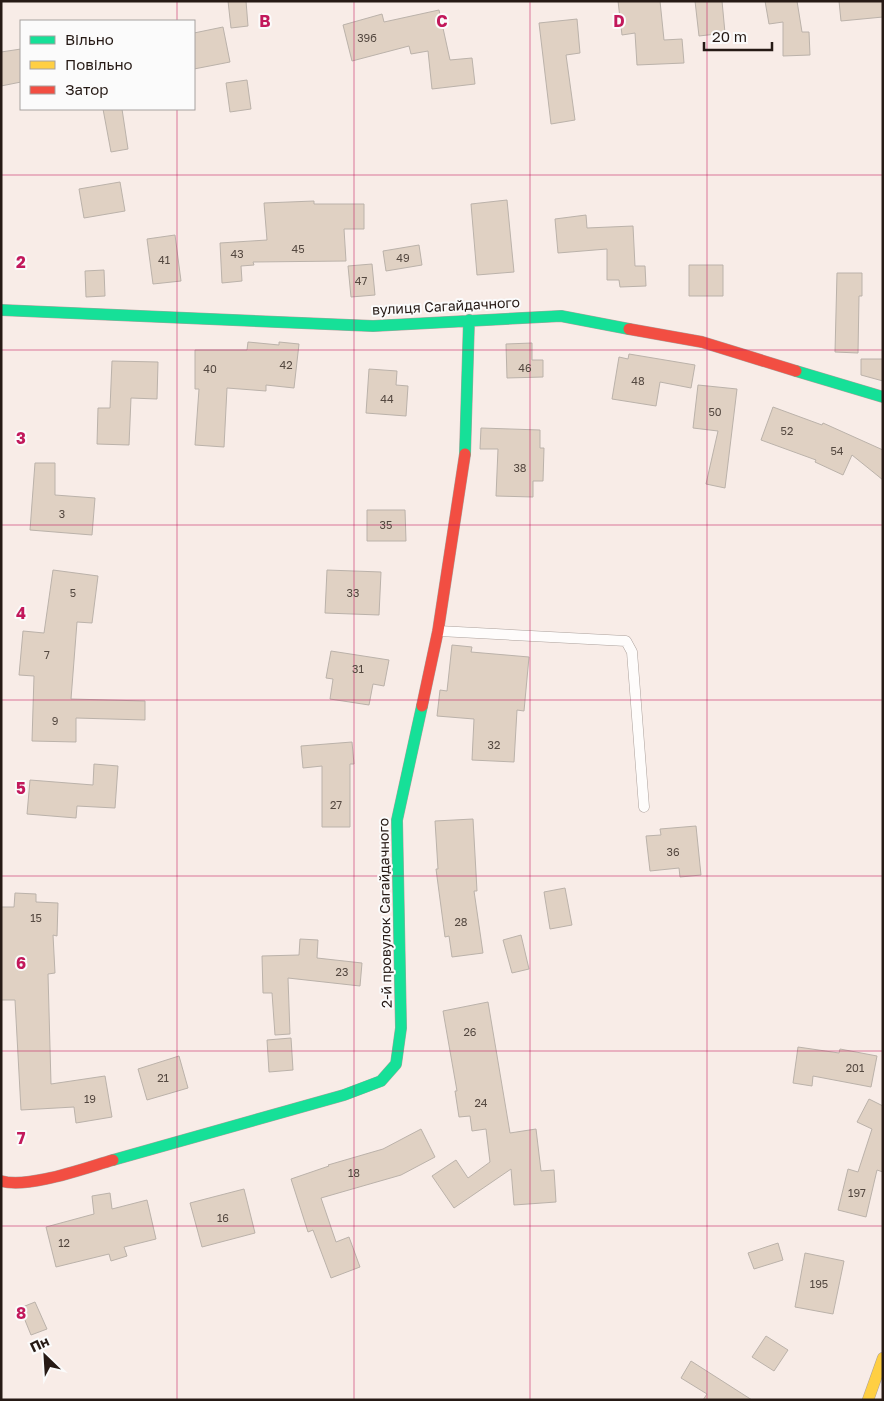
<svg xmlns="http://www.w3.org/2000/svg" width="884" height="1401" font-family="'Golos Text',sans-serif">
  <rect width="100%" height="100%" fill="#f8ece7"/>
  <path fill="#e0d1c3" stroke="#bbb2aa" d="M228,1h18l2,25 -17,2z
    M618,1h42l4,39 18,-1 2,24 -47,2 -2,-32 -13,2z
    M695,1h27l3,32 -26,3z
    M765,1h32l5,31h7l1,23 -27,1v-34l-14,2z
    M839,1h44v16l-42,4z
    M439,10l11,50 22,-2 3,26 -43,5 -4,-38 -17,3 -2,-8 -57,15 -9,-36 39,-11 2,8z
    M577,19l3,34 -14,2 9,65 -24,4 -12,-101z
    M223,27l7,35 -36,7v-36z
    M21,49v33l-20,4v-34z
    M247,80l4,29 -21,3 -4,-29z
    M103,109h19l6,40 -17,3z
    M120,182l5,29 -41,7 -5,-29z
    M507,200l7,72 -37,3 -6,-71z
    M314,201v3h50v25h-20l2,32 -93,1 1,3 -13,1 1,15 -20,2 -2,-40 47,-3 -3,-37z
    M586,215l1,13 46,-2 2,40h10l1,20 -26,1 -1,-7h-12v-31l-49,4 -3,-34z
    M175,235l6,46 -28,3 -6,-45z
    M419,245l3,20 -36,6 -3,-20z
    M372,264l3,31 -24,2 -3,-31z
    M689,265h34v31h-34z
    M104,270l1,26 -19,1 -1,-26z
    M837,273h25v23h-3l-1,57 -23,-1z
    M248,342l31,3v-3l20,2 -5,44 -28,-3v6l-39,-3 -3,59 -29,-2 4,-56h-4v-39h52z
    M532,343v17h11v17l-36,1 -1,-34z
    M629,354l66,11 -4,23 -31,-6 -4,24 -44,-7 7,-42 9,2z
    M861,359h22v22l-22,-6z
    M112,361l46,1 -1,37 -26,-1 -2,47 -32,-1 1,-36h12z
    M369,369l28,2 -1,14 12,1 -2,30 -40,-3z
    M698,385l39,4 -12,99 -19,-4 12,-53 -25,-3z
    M773,407l49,18 1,-2 60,27v30l-31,-25 -9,20 -28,-13 1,-2 -55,-20z
    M481,428l59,2v18h4l-1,33h-10v16l-37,-1 2,-47h-18z
    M35,463h20v32l40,3 -3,37 -62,-5z
    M367,510h38l1,31h-39z
    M53,570l45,6 -6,47 -15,-1 -6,77 74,2v19l-69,-2v24l-44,-1 2,-65 -15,-1 4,-44 21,2z
    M327,570l54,2 -2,43 -54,-2z
    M452,645l20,2 -1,5 58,5 -5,54 -7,-1 -3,52 -42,-2 2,-41 -37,-3 3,-26 7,1z
    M331,651l58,9 -5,26 -11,-2 -4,21 -39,-6 3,-20 -7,-1z
    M352,742l2,22h-4v63h-28v-61l-19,2 -2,-22z
    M94,764l24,2 -3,42 -38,-2 -1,12 -49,-4 3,-34 63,5z
    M473,819l4,72h-3l9,62 -31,4 -3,-21 -4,1 -9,-68h2l-3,-48z
    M696,826l5,49 -21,2 -1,-9 -29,3 -4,-35 15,-1 -1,-6z
    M565,888l7,37 -22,4 -6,-37z
    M15,893l21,1v8l22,1 -1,33 -4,-1 2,38 -7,1 3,110 54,-8 7,41 -36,6 -2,-16 -53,3 -6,-110h-14v-93h13z
    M521,935l8,34 -17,4 -9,-33z
    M300,939l18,1 -1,18 45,5 -2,23 -72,-8 2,56 -15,1 -3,-42h-9l-1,-37 37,-1z
    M488,1002l22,131 26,-4 5,42 13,-1 2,32 -42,3 -3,-36 -57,39 -22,-32 24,-16 12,18 22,-16 -4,-33 -14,2 -2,-15 -11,1 -4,-26h2l-14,-80z
    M291,1038l2,32 -24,2 -2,-32z
    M798,1047l41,6 1,-4 37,7 -6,31 -58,-11 -1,10 -19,-3z
    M179,1056l9,32 -41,12 -9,-31z
    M869,1099l14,7v66l-6,-2 -11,47 -28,-7 10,-41 10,3 14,-43 -15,-7z
    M421,1129l14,28 -34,18 -80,23 15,44 13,-5 11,30 -29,11 -18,-48 -5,2 -17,-53 38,-13 -1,-1 55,-16z
    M244,1189l11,44 -53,14 -12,-44z
    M110,1193l2,16 35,-9 9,39 -32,8 3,9 -16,5 -2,-7 -53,13 -10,-40 48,-13 -2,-18z
    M778,1243l5,17 -29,9 -6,-16z
    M805,1253l39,8 -11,53 -38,-7z
    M35,1302l12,27 -16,6 -11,-27z
    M766,1336l22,14 -14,21 -22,-14z
    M691,1361l61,39h-49l4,-6 -26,-16z"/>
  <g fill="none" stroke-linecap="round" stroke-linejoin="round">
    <defs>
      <path id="lane" d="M439,631l187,10 6,11 12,155"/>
      <path id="fast" d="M1,310l372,16 188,-10 68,13
        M796,371l87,26
        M465,454l4,-134
        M113,1160l231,-65 37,-14 15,-17 5,-36 -4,-208 25,-114"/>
      <path id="slow" d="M868,1400l15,-42"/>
      <path id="jam" d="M629,329l73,13 94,29
        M422,706l16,-75 27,-177
        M1,1181c27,8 84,-13 112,-21"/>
    </defs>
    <use href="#lane" stroke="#aca19c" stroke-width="11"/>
    <use href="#fast" stroke="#aca19c" stroke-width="12"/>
    <use href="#slow" stroke="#aca19c" stroke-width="12"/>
    <use href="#jam" stroke="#aca19c" stroke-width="12"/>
    <use href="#lane" stroke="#fefcfb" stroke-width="10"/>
    <use href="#fast" stroke="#16e098" stroke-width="11"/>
    <use href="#slow" stroke="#ffcf43" stroke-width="11"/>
    <use href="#jam" stroke="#f24e42" stroke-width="11"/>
  </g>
  <path fill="none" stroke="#c2185b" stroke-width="1" stroke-opacity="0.55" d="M177,1v20M354,1v1399M530,1v1399M707,1v1399M177,109v1291M1,175h882M1,350h882M1,525h882M1,700h882M1,876h882M1,1051h882M1,1226h882"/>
  <g text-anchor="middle" stroke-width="4" stroke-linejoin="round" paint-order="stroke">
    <g font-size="11" fill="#544840">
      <text x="367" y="42">39б</text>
      <text x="298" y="253">45</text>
      <text x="237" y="258">43</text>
      <text x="403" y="262">49</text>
      <text x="164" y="264">41</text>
      <text x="361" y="285">47</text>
      <text x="286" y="369">42</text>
      <text x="525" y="372">46</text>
      <text x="210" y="373">40</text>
      <text x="638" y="385">48</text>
      <text x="387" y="403">44</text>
      <text x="715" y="416">50</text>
      <text x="787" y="435">52</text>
      <text x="837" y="455">54</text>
      <text x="520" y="472">38</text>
      <text x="62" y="518">3</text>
      <text x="386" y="529">35</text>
      <text x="73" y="597">5</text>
      <text x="353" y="597">33</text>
      <text x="47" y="659">7</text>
      <text x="358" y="673">31</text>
      <text x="55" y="725">9</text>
      <text x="494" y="749">32</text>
      <text x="336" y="809">27</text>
      <text x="673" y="856">36</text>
      <text x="36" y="922">15</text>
      <text x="461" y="926">28</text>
      <text x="342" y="976">23</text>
      <text x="470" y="1036">26</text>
      <text x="855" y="1072">201</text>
      <text x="163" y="1082">21</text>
      <text x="90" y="1103">19</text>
      <text x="481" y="1107">24</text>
      <text x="354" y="1177">18</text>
      <text x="857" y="1197">197</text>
      <text x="223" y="1222">16</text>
      <text x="64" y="1247">12</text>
      <text x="819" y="1288">195</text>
    </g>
    <g font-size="14" fill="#261a15" stroke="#fbfbfb">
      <text transform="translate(446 306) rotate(-3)" y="5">вулиця Сагайдачного</text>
      <text transform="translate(385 913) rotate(-91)" y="5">2-й провулок Сагайдачного</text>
    </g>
  </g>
  <g font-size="16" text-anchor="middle" font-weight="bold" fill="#c2185b" stroke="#fbfbfb" stroke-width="4" stroke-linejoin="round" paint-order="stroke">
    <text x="265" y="27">B</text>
    <text x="442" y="27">C</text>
    <text x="619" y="27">D</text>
    <text x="21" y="268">2</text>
    <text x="21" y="444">3</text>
    <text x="21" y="619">4</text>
    <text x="21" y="794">5</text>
    <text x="21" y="969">6</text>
    <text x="21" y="1144">7</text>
    <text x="21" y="1319">8</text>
  </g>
  <rect width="884" height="1401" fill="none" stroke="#261a15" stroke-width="5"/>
  <rect x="20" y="20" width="175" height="90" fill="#fbfbfb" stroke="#a6a19f"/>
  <rect x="30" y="36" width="25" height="8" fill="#16e098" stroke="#a6a19f"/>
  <text x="65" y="45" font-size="15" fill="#261a15">Вільно</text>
  <rect x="30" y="61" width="25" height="8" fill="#ffcf43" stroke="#a6a19f"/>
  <text x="65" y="70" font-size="15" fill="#261a15">Повільно</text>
  <rect x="30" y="86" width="25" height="8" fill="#f24e42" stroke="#a6a19f"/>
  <text x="65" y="95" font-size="15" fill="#261a15">Затор</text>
  <g transform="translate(45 1356) rotate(335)" stroke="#fbfbfb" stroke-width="4" paint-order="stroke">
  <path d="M0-4L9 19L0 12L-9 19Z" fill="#261a15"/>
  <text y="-8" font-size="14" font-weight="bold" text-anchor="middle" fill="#261a15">Пн</text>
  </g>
  <path d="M704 42v8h68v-8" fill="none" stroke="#261a15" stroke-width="2.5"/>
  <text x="712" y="42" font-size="15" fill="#261a15" stroke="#fbfbfb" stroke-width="4" paint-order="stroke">20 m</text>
</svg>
